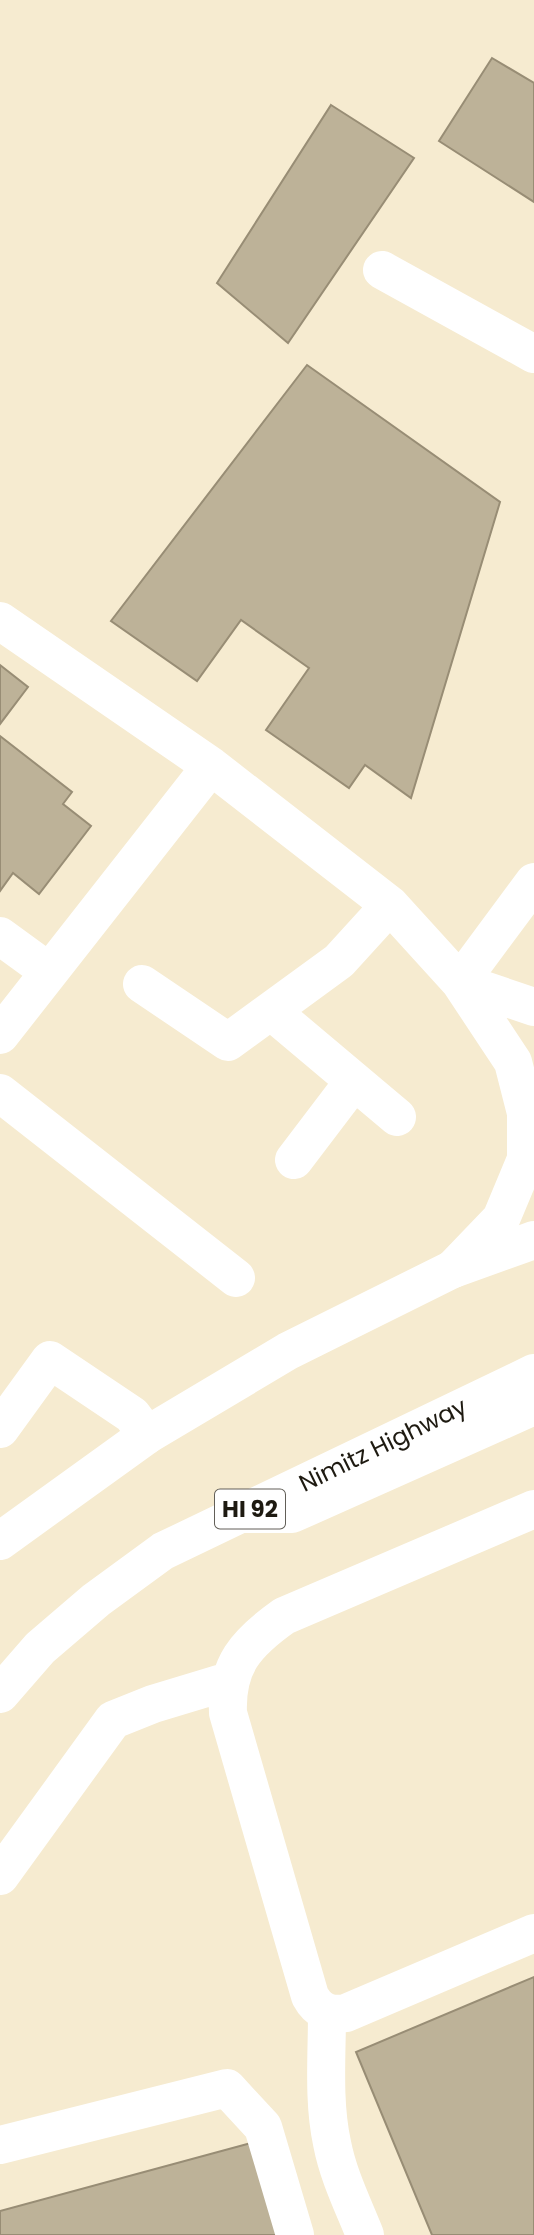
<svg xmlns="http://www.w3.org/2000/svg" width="534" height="2235" font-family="Poppins,sans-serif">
  <rect width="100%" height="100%" fill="#f6ebd0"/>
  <path fill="#bdb298" stroke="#988d75" stroke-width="2" d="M492,58l42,25v119l-95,-61z
    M331,105l83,53 -126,185 -71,-60z
    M307,365l193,137 -89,296 -46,-33 -16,23 -83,-58 43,-62 -68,-48 -44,61 -86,-60z
    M0,665l28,22 -28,37z
    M0,736l72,56 -9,12 28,22 -52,68 -26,-21 -13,18z
    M534,1977v258h-102l-76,-183z
    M251,2143l27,92h-278v-24z"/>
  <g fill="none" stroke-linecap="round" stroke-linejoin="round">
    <path stroke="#fff" stroke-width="38" d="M382,270l152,84
      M0,621l211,145 179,139 70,77 53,80 13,51v46l-25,60 -48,50
      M0,936l48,35
      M460,982l74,-100
      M460,982l74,25
      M142,984l86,58 111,-81 51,-56
      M271,1011l126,106
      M0,1035l211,-269
      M0,1093l236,185
      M294,1160l60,-79
      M0,1429l50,-69 82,55 15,20
      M534,1509l-250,107c-38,27 -58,49 -56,97l82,283c8,15 20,20 36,17l188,-80
      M240,1514h52l242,-108
      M0,1876l113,-156 40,-16 76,-23
      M327,2013c0,43 -4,88 5,130 6,32 21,62 33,92
      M0,2145l227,-57 36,39 32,108"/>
    <path stroke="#fff" stroke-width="38" d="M0,1541l147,-106 141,-84 165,-82 81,-29
      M0,1694l40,-46 56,-48 67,-49 371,-178"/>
  </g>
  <g text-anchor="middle" stroke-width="6" stroke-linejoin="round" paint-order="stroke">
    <rect fill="#fff" stroke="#625f58" stroke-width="2" x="215" y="1489.5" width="70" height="39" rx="5"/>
    <g font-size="23" font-weight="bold" fill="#1e1a11">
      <text x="250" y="1517">HI 92</text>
    </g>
    <g font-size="24" fill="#1e1a11" stroke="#fff">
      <text transform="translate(383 1445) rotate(-26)" y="8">Nimitz Highway</text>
    </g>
  </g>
</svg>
